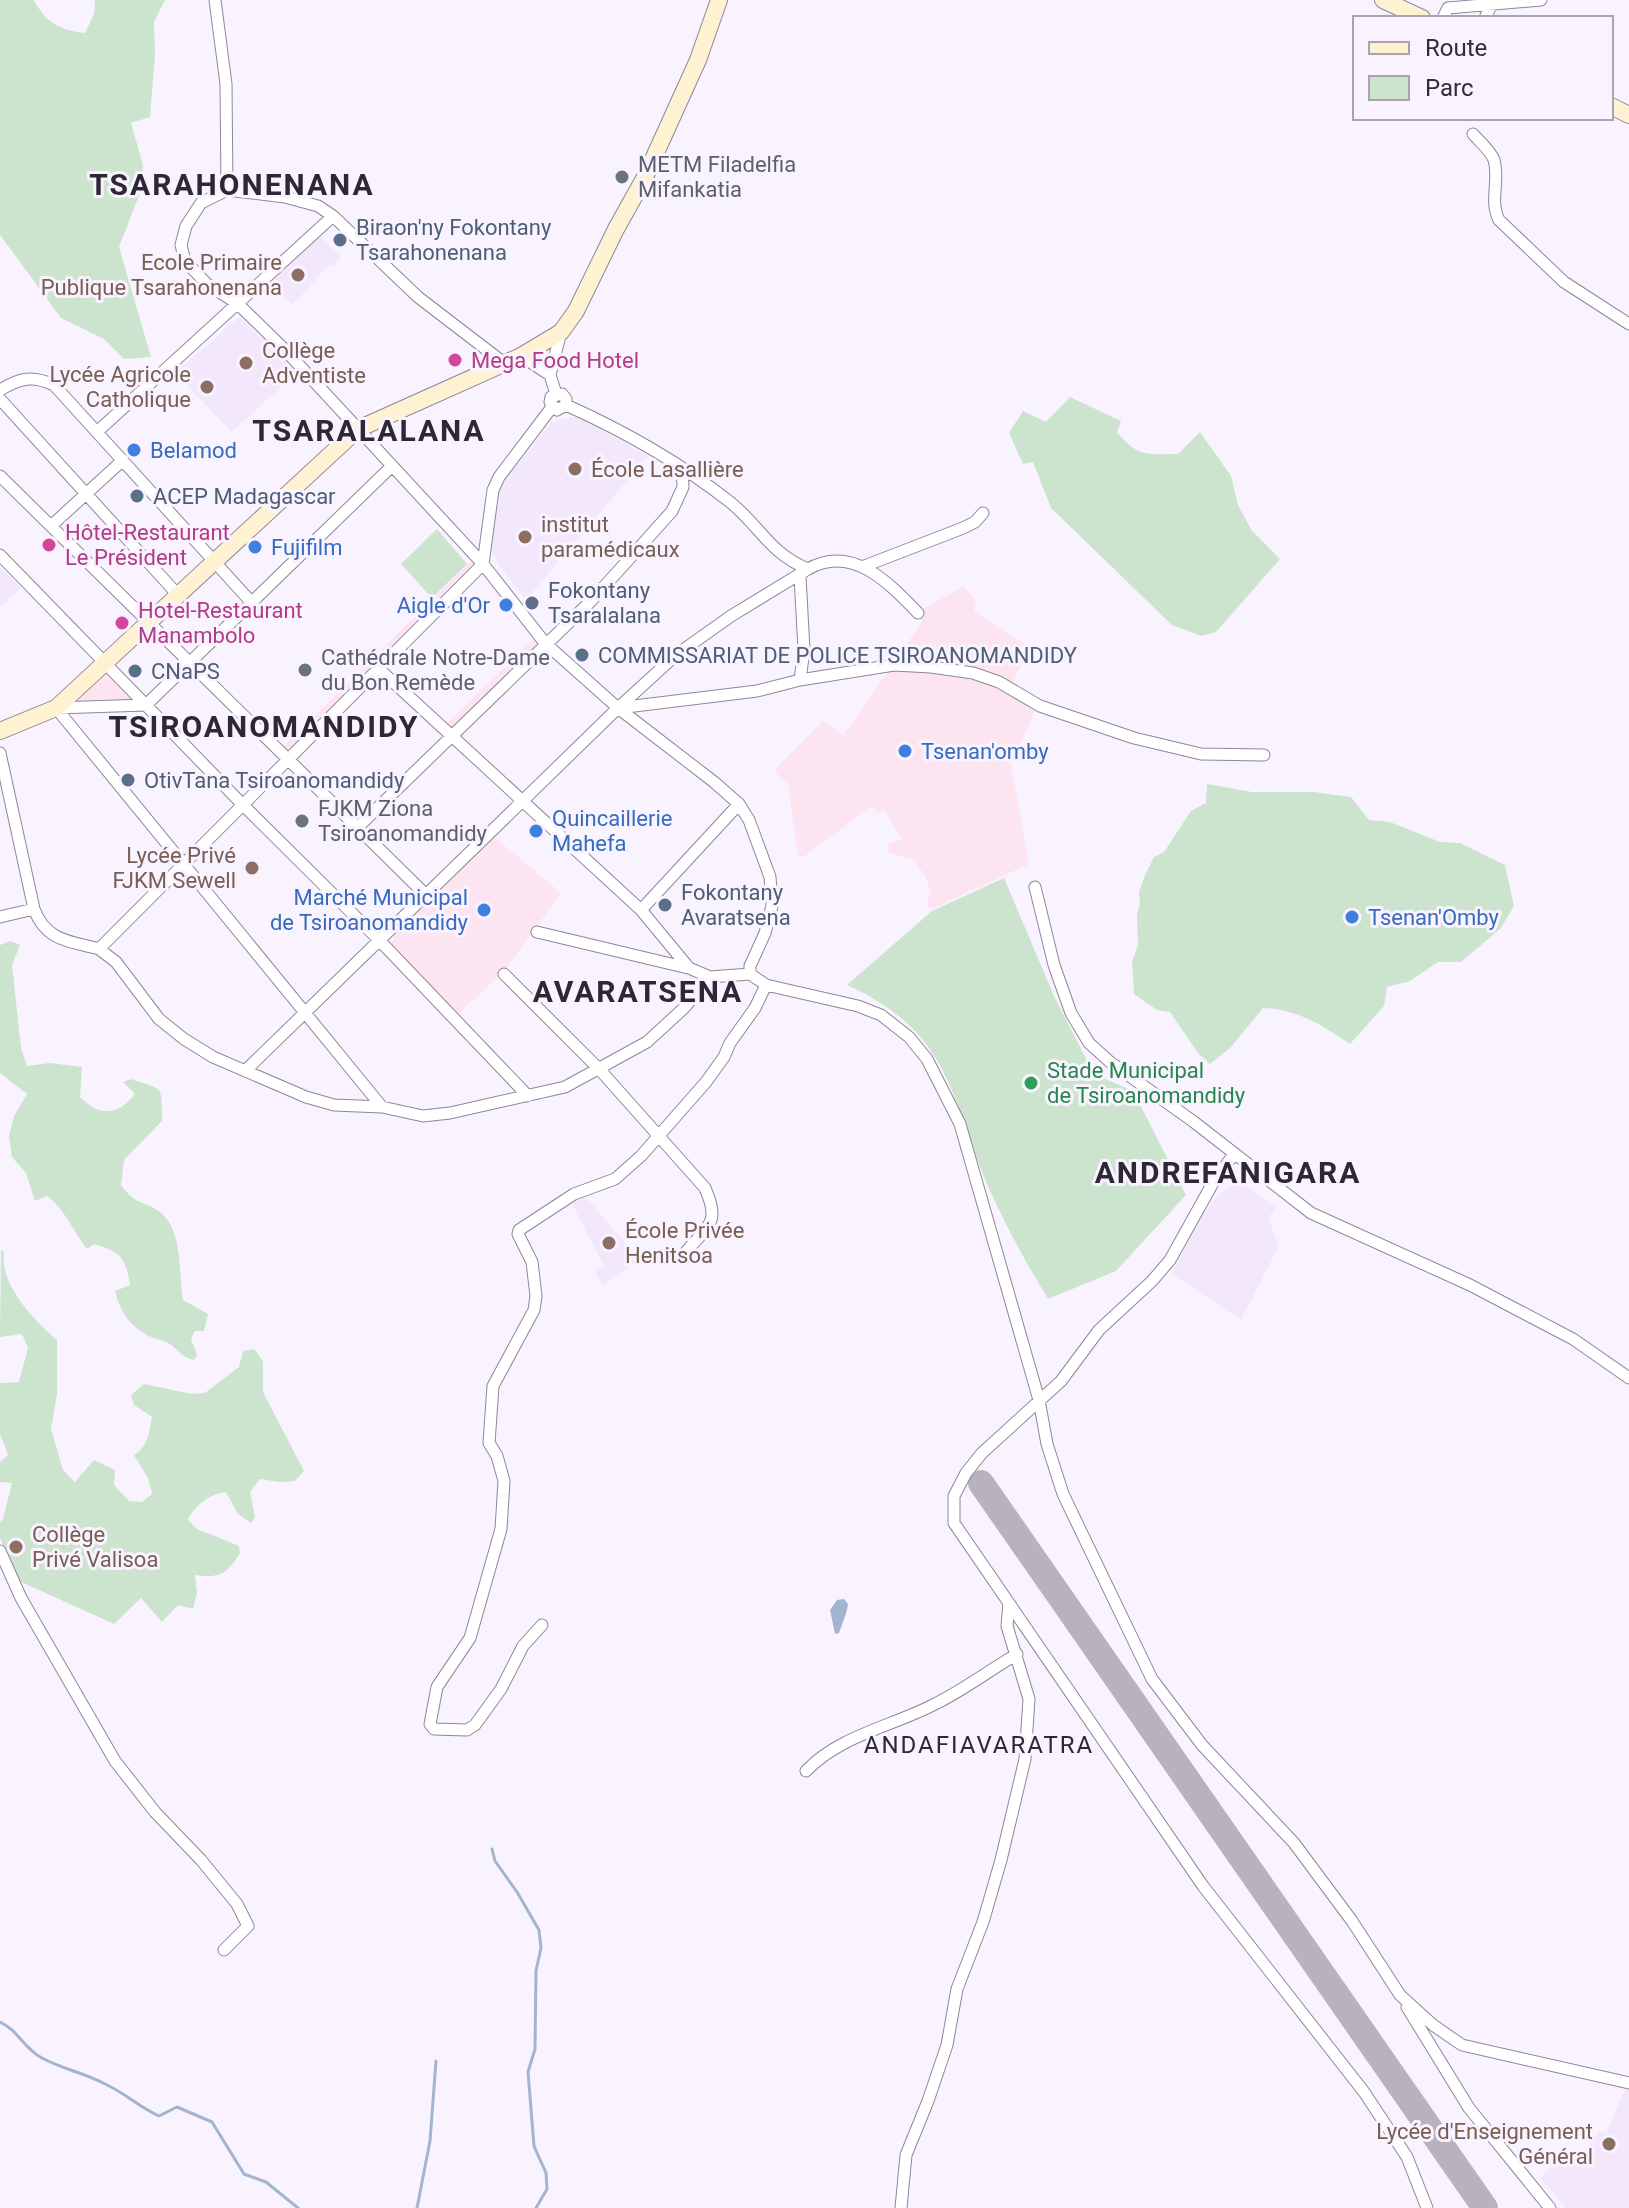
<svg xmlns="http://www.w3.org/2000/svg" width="1629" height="2208" font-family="Roboto,sans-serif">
  <rect width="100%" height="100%" fill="#f9f3ff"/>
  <path fill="#fce4f0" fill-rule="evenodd" d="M474,558l9,9 -98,99 60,59 90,-87 10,12 -87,84 66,58 -31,44 68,57 -57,78 -48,45 -65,-71 4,-10 -8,-7 31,-31 -129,-132 -28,26 -6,-6 24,-25 -88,-89 -39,37 -77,4 -2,-11 34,-33 28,28h11l43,-40 90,95zM379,679l63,59 -85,85 -58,-57 2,-12zM451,742l66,60 -91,90 -63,-63z
    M963,586l13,14 -2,11 56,36 -23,46 28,17 -24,55 18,99 -97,45 -6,-4 5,-13 -6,-17 -12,-15 -25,-8v-8l14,-5 -18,-30 -6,5 -6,-8 -69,51 -5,-1 -10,-72 -14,-13 49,-51 20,16 79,-114 -1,-11z"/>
  <path fill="#f3e7fc" d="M318,234l23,23 -8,9 -3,-2 -4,4 -33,37 -23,-22z
    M239,317l58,55 -65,60 -57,-59z
    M578,416l70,40 -122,144 -27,-35 -9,-17 9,-61 53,-65z
    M0,566l21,22 -21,19z
    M1240,1181l36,26 -8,11 11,28 -38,74 -69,-46 24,-49 22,-31z
    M584,1195l55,64 -36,26 -8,-12 9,-7 -32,-62z
    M1625,2089l4,1v118h-63l-26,-30 24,-24 10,7 26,-29 6,2z"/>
  <path fill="#cce4cd" d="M0,0h34c12,23 26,30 51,33l9,-19 1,-14h70l-11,22 1,33 -5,62 -19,6 12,42 -3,28 -21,54 32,110 -27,2 -20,-20 -43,-21 -61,-83z
    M1070,397l51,24 -4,11c21,26 30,22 61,22l22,-22 31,44 7,29 14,26 28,28 -64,73 -15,4 -29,-11 -121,-117 -18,-46 -10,2 -14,-31 14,-22 23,11z
    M437,529l30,35 -35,34 -31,-34z
    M1207,784l45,8h62l37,5 18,23 21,2 50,20 20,1 45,22 9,41 -13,22 -40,34h-23l-28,19 -23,6 -3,19 -34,38c-29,-19 -52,-35 -87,-36l-33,40 -20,16 -12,-11 -28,-41 -13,-2 -23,-16 -2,-32 6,-17 -1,-30 3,-12 -1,-11 6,-17 9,-18 10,-5 27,-41 15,-8z
    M1004,878l50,118 40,78 39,17 53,104 -70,76 -68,28c-20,-33 -39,-67 -55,-102 -44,-96 -37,-162 -146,-212l85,-74z
    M10,941l10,4 -8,20 9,83 6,18 23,-3 32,4 -2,30c19,20 38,19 55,-3l-12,-12 8,-3c33,11 31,6 31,42l-38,39 -3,25c16,21 17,13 36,25 27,17 21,62 26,90l25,14 -4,17h-9l-4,8 6,16 -3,5c-12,-2 -16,-11 -26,-17 -6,-4 -13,-4 -19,-7 -19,-10 -29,-24 -34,-45l15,-6c-4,-27 -9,-33 -36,-41l-7,5c-14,-18 -22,-40 -40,-53l-12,5 -9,-28 -14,-16 -3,-21 5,-20 13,-22 -27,-21v-128z
    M1,1249l3,4c-4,33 31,68 53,87v54l-6,35 12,41 12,12 19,-22 21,10 -1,15 15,16 13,1 10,-8 -4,-16 -14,-23c14,-8 15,-23 18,-38l-18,-12 -3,-10 13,-11 48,10 13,-1 34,-26 4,-16 11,-2 9,12v31l41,79 -9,10 -15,1 -20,-3 -10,13 5,25 -4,6 -13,-9 -12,-22c-16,2 -31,13 -38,28l9,9 42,17 1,7c-14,22 -19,25 -45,22l2,18 -4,16 -15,-4 -16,17 -21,-24 -27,26 -95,-43 -19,-43v-16l3,-3 9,-36 -12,-1v-20l8,-7 -8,-21v-51l19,-1 9,-34 -6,-14 -22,3z"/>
  <path fill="#a3b5ce" d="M844,1599l4,5c-1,9 -6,20 -9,29l-4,1 -5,-24 7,-10z"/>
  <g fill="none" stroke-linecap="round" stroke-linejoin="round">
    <path stroke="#a3b5ce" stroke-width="3" d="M492,1849l3,12 22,31 22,38 2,18 -5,23 -1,78 -7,23 6,74 12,27 1,16 -11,19
      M0,2022c18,8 24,27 42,36 20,11 43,15 63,26 20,9 34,23 54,32l18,-9 35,15 32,52 22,8 32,26
      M417,2208l13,-67 6,-80"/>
    <path stroke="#b8b2bd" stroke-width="26" d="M981,1483l504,725"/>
    <defs>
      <path id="street" d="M215,0l11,84 1,106
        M1443,18l5,-10 93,-8
        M1485,18l7,-14
        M1473,134c7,8 18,17 21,26 6,20 -5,41 5,60l65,62 65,42
        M333,216l-15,-10 -33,-9 -58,-7 -26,13 -15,23 -5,19 4,16 22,23 31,20 48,47 197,213 62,79 73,65 96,74 25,22 10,16 21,57 2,29 -7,27 -15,33v8l16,11 92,21 23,9 28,22 18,22 33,65 79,276 8,44 16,50 89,185 50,66 92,98 58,78 48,74 33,30 29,20 167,38
        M521,356l29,19
        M0,390c20,-12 32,-15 54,-5l198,218
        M556,394l-6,-19 11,-43
        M0,399l178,196
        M566,405l-9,5 -7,-8 1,-5 11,-3 4,5v6c58,26 113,57 164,97 30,24 39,51 78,67 44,-25 80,13 110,44
        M98,431l235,-215 85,81 86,66
        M0,476l427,420
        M51,526l72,-66
        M0,555l243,250 137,136 148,155
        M862,567l101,-39 12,-6 8,-9
        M800,576l4,74 -4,30
        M379,669l262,241 48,58 21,9
        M56,708l326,399
        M56,708l90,-3 246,-239
        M618,708l139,-17 43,-11 94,-15 37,2 42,6 26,9 41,24 94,32 67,16 63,1
        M0,753l34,156c12,32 35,32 65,40l384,-385 10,-74 6,-13 53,-70
        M357,828l234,-227 39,-43 42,-47 11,-24 -1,-19
        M1035,887l19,78 17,48 18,30 21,19 84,60 117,91 159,72 103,54 56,39
        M641,910l98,-106
        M0,917l34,-8
        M537,932l151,36
        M99,949l17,13 43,57 25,20 29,18 93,40 28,8 48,2 41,9 27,-3 115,-26 82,-45 37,-34 26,-31 40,-3
        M504,974l96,96 105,118c16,36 3,37 -20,65
        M246,1070l372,-362 58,-53 55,-39 77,-47
        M1234,1154l-20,27 -44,79 -18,21 -53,49 -38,51 -79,72 -16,20 -12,23v27l249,363 161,206 43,65 20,51
        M0,1551l21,47 94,163 40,51 46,48 36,44 11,22 -24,24
        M542,1625l-19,21 -22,43 -26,36 -8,5 -33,-1 -4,-5 7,-37 33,-49 31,-109 3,-48 -7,-25 -8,-13 4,-57 41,-76 2,-14 -4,-34 -14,-28 1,-4 55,-36 41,-15 26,-23 65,-74 18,-25 6,-14 25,-35 11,-23
        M806,1771c34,-36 88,-45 131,-68 28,-14 53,-33 80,-49
        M1407,2007l62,101 81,100
        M901,2208l5,-53 22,-54 19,-56 10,-56 26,-67 18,-62 24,-101 4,-60 -22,-73 2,-23"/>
      <path id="secondary" d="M1383,0l39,18
        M1611,106l18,9
        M0,731l56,-23 302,-279 163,-73 40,-24 15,-21 40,-82 29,-52 53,-117 21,-60"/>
    </defs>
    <use href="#street" stroke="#8f8697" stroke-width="13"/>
    <use href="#secondary" stroke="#8f8697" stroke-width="18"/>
    <use href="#street" stroke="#fff" stroke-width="11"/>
    <use href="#secondary" stroke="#fef2d3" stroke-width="16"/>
  </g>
  <g fill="#6b7280" stroke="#f9f3ff" stroke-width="3">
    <circle cx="622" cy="177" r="8"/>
    <circle cx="305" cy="670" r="8"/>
    <circle cx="302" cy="821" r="8"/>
  </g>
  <g fill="#5c6f8a" stroke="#f9f3ff" stroke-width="3">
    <circle cx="340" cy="240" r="8"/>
    <circle cx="137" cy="496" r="8"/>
    <circle cx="532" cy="603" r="8"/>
    <circle cx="582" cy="655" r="8"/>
    <circle cx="135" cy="671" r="8"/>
    <circle cx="128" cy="780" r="8"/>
    <circle cx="665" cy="905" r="8"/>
  </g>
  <g fill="#8d6e63" stroke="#f9f3ff" stroke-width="3">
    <circle cx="298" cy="275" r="8"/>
    <circle cx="246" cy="363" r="8"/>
    <circle cx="207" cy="387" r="8"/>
    <circle cx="575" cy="469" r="8"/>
    <circle cx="525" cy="537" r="8"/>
    <circle cx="252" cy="868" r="8"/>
    <circle cx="609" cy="1243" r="8"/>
    <circle cx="16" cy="1547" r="8"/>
    <circle cx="1609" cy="2144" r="8"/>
  </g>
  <g fill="#d1479c" stroke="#f9f3ff" stroke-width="3">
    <circle cx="455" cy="360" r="8"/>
    <circle cx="49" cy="545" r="8"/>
    <circle cx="122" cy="623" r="8"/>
  </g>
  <g fill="#3f7fe0" stroke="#f9f3ff" stroke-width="3">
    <circle cx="134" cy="450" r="8"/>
    <circle cx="255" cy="547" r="8"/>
    <circle cx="506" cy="605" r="8"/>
    <circle cx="905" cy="751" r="8"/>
    <circle cx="536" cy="831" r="8"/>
    <circle cx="484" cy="910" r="8"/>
    <circle cx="1352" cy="917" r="8"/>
  </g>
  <circle fill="#2e9e5b" stroke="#f9f3ff" stroke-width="3" cx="1031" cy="1083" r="8"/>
  <g text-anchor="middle" stroke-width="6" stroke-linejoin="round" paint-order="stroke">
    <g font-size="22" fill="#5b616d" stroke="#f9f3ff" text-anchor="start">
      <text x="638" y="172">METM Filadelfia<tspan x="638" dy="25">Mifankatia</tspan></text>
      <text x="321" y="665">Cathédrale Notre-Dame<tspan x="321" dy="25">du Bon Remède</tspan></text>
      <text x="318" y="816">FJKM Ziona<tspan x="318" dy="25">Tsiroanomandidy</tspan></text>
    </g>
    <g font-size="22" fill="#4e5e75" stroke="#f9f3ff" text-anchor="start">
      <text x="356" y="235">Biraon'ny Fokontany<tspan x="356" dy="25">Tsarahonenana</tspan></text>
      <text x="153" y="504">ACEP Madagascar</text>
      <text x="548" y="598">Fokontany<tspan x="548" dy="25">Tsaralalana</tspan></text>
      <text x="598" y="663">COMMISSARIAT DE POLICE TSIROANOMANDIDY</text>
      <text x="151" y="679">CNaPS</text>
      <text x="144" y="788">OtivTana Tsiroanomandidy</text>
      <text x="681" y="900">Fokontany<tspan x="681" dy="25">Avaratsena</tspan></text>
    </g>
    <g font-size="22" fill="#785e54" stroke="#f9f3ff" text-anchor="start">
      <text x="282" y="270" text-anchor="end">Ecole Primaire<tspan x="282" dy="25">Publique Tsarahonenana</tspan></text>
      <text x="262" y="358">Collège<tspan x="262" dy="25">Adventiste</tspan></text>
      <text x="191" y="382" text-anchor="end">Lycée Agricole<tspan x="191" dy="25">Catholique</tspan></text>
      <text x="591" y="477">École Lasallière</text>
      <text x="541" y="532">institut<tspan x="541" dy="25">paramédicaux</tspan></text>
      <text x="236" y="863" text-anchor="end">Lycée Privé<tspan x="236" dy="25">FJKM Sewell</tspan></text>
      <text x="625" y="1238">École Privée<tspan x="625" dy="25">Henitsoa</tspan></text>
      <text x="32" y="1542">Collège<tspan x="32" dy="25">Privé Valisoa</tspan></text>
      <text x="1593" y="2139" text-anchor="end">Lycée d'Enseignement<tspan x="1593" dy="25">Général</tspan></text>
    </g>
    <g font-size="22" fill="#b23c85" stroke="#f9f3ff" text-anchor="start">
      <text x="471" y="368">Mega Food Hotel</text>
      <text x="65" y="540">Hôtel-Restaurant<tspan x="65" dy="25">Le Président</tspan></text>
      <text x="138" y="618">Hotel-Restaurant<tspan x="138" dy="25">Manambolo</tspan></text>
    </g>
    <g font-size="22" fill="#366cbe" stroke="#f9f3ff" text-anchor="start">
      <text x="150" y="458">Belamod</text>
      <text x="271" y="555">Fujifilm</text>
      <text x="490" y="613" text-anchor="end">Aigle d'Or</text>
      <text x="921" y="759">Tsenan'omby</text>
      <text x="552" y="826">Quincaillerie<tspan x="552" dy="25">Mahefa</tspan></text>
      <text x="468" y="905" text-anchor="end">Marché Municipal<tspan x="468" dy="25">de Tsiroanomandidy</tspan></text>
      <text x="1368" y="925">Tsenan'Omby</text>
    </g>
    <g font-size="22" fill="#27864d" stroke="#f9f3ff" text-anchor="start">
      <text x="1047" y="1078">Stade Municipal<tspan x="1047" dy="25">de Tsiroanomandidy</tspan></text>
    </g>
    <g font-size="24" letter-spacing="2" fill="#2e2735" stroke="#f9f3ff">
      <text x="979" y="1753">ANDAFIAVARATRA</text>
    </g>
    <g font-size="30" font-weight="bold" letter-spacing="2" fill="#2e2735" stroke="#f9f3ff">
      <text x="232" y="195">TSARAHONENANA</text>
      <text x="369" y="441">TSARALALANA</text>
      <text x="264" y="737">TSIROANOMANDIDY</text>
      <text x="638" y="1002">AVARATSENA</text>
      <text x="1228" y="1183">ANDREFANIGARA</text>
    </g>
  </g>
  <rect x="1353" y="16" width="260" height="104" fill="#f9f3ff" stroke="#a9a4ae" stroke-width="2"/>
  <rect x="1369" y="42" width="40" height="12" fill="#fef2d3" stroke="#a9a4ae" stroke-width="2"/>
  <text x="1425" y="56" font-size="24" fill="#312d35">Route</text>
  <rect x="1369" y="76" width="40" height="24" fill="#cce4cd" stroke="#a9a4ae" stroke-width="2"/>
  <text x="1425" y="96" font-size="24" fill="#312d35">Parc</text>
</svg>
